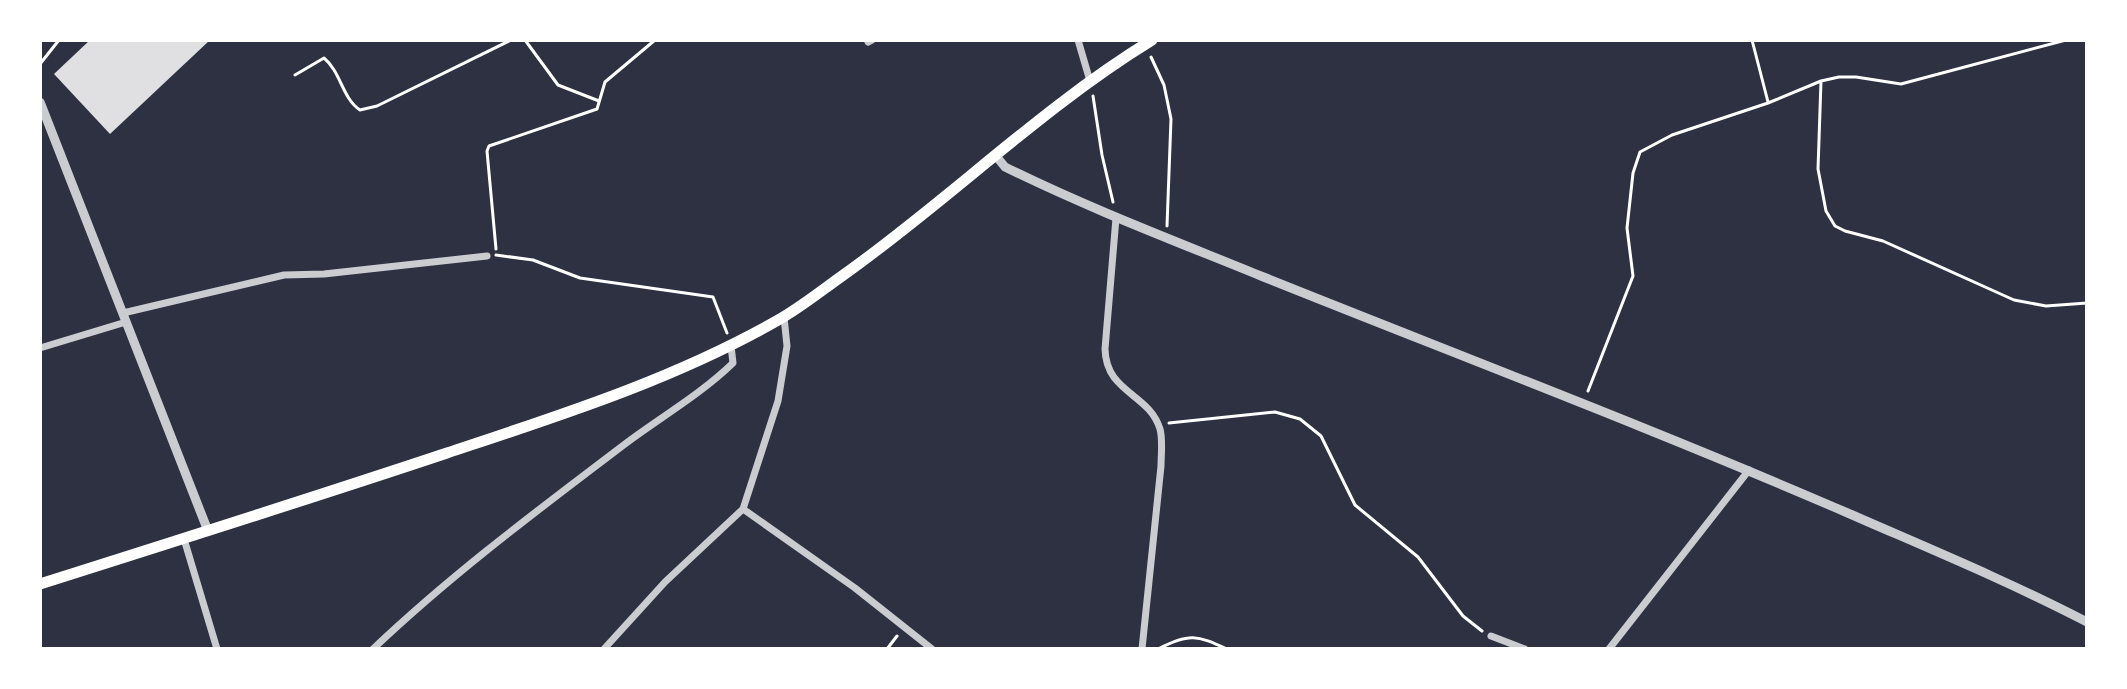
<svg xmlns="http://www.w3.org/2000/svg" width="2127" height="689" font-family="Cabin,sans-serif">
  <rect width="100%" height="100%" fill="#2d3142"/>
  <path fill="#e0e0e3" d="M90,40h120l-100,94 -56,-60z"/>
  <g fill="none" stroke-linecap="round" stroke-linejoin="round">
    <path stroke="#fff" stroke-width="3" d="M525,40l33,45 41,16
      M1752,40l16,62
      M1151,57l13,28 7,34 -4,107
      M40,64l19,-24
      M295,75l29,-17c17,14 18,40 36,52l17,-4 134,-66
      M1821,81l-3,88 8,42 9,15 10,5 38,10 131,59 32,6 41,-3
      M1093,96l9,59 11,47
      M496,249l-9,-98 2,-5 108,-37 8,-27 50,-42
      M496,255l37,5 47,18 133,19 14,36
      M1588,391l45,-115 -6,-48 6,-55 7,-21 32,-17 96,-32 53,-22 18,-4h17l45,7 165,-44
      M1169,423l106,-11 25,7 21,17 34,69 63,52 45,59 19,15
      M887,649l10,-13
      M1158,649c31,-16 39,-14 69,0"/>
    <path stroke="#caccd0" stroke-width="7" d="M1078,40l12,41
      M868,42l4,-2
      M1116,218l-11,131c1,44 44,44 55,80 3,11 1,26 1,37l-19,183
      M123,313l161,-38 40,-1 163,-18
      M40,348l86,-26
      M743,509l35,-108 9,-55 -3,-29
      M184,539l33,110
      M1491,636l34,13
      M373,649c79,-75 165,-139 252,-205 36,-27 76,-50 108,-81l-2,-17
      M604,649l61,-67 78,-73 112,79 77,61
      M1609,649l140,-179"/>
    <path stroke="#caccd0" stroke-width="9" d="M40,102l168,429
      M996,156l9,11c83,41 170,74 256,109 197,79 395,154 589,238 80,35 160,68 237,108"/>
    <path stroke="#fff" stroke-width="11" d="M40,584c136,-43 272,-86 407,-131 114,-38 228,-74 333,-134 21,-12 41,-28 62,-43 106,-75 199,-168 310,-236"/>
  </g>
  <rect width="2127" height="689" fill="none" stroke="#ffffff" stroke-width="84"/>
</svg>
